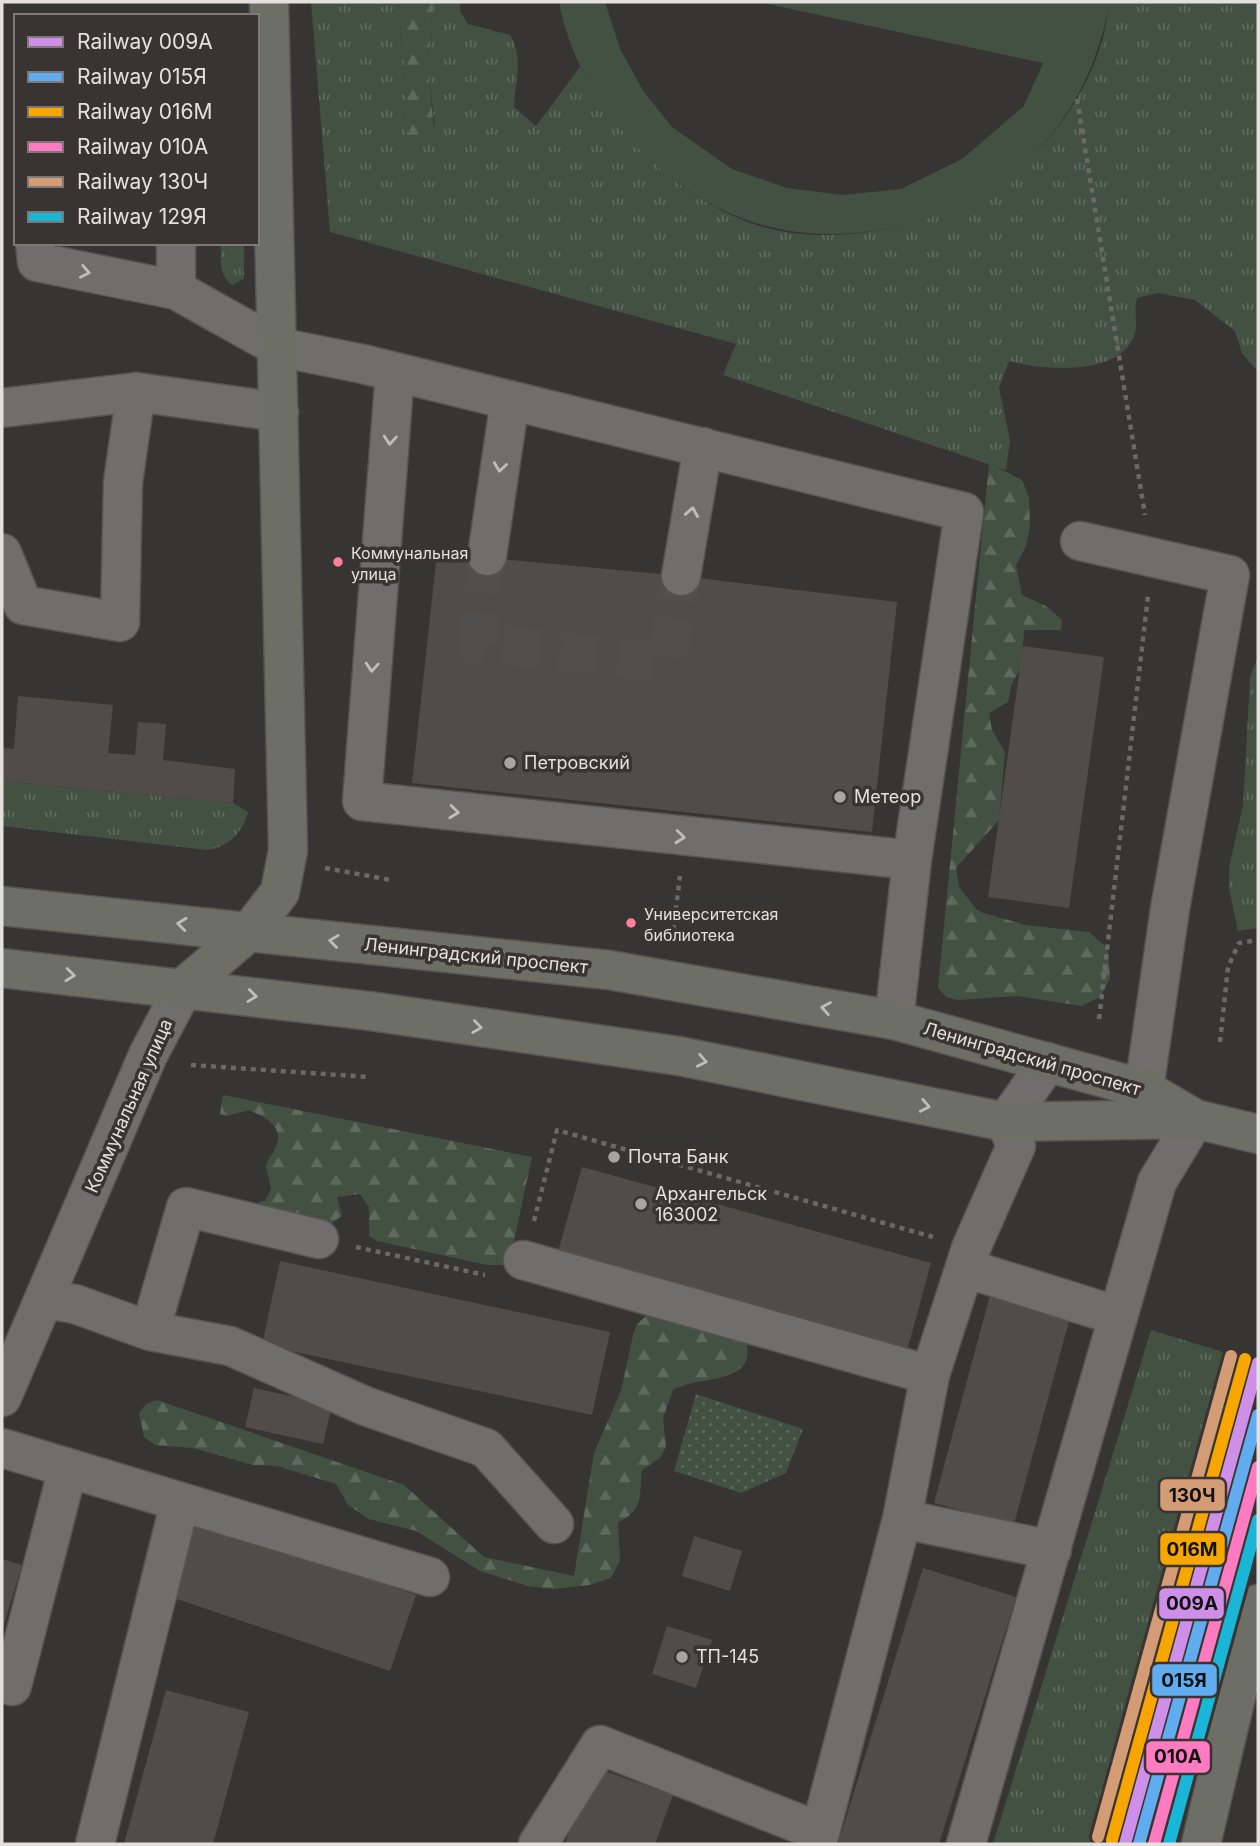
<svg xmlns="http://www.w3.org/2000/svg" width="1260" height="1846" font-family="Inter,sans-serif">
  <defs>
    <pattern id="grass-tufts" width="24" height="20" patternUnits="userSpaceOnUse" patternTransform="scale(1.75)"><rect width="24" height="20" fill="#435142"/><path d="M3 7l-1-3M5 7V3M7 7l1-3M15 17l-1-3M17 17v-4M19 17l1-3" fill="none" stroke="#5e6a5d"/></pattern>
    <pattern id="forest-firs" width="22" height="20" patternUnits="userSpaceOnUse" patternTransform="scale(1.75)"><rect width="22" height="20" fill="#435142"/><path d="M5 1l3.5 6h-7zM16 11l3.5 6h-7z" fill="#5e6a5d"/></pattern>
    <pattern id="park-dots" width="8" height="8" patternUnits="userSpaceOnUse" patternTransform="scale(1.75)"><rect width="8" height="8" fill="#435142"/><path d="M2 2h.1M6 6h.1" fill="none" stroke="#5e6a5d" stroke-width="1.8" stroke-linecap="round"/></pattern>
  </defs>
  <rect width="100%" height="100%" fill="#373533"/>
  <path fill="url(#grass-tufts)" d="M311,2h87l9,89 -2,33 30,2 -7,-56 5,-68h27v9l8,13 42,11c14,23 5,46 4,72l22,19 44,-59c39,66 86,120 158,151 40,18 87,20 130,14 108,-16 195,-77 232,-184 5,-14 7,-31 10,-46h148v370l-16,-19 -7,-22 -40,-31 -37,-7 -21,5c-4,13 2,26 -3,38 -15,41 -93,34 -125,25l-10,27 11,52 -4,30 -283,-95 13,-31 -406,-112z
    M221,243h23v36l-12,6c-14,-10 -11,-26 -11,-42z
    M1258,657v271l-20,3 -9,-43v-21l14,-61 7,-129z
    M2,781l231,22 15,9c-6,21 -19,35 -41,38l-205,-24z
    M1151,1330l88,27 -135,487h-111z"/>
  <path fill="url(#forest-firs)" d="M398,2h35l-5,68 7,67 -12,4 -14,-3 -4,-14 2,-33z
    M989,463l33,17 7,17 1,30 -4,19 -10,19 6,30 24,11 16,14 -1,10h-37l-3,39 -9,14 -4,19 -19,11 3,17 13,22 -6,68 -43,48 3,19 17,22 7,4 43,12 63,7 19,17 2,29 -9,18 -19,10 -65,-10 -59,4 -12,-3 -8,-9z
    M223,1095l309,62 -22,102 -7,6h-16l-110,-24 -8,-5v-29l-9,-13 -23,3 5,19 -17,11 -67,-18 1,-7 6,-1 6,-12 -5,-23c2,-8 8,-13 10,-20 9,-20 -13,-30 -27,-36l-22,6 -7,-2z
    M653,1310l91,25c19,52 -43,39 -71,55l-10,28 3,29 -6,11 -18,12c-3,25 2,41 -24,52l2,38 -9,18 -22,7 -35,4 -26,-3 -48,-15 -64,-40 -47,-12 -21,-14 -12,-21 -59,-18 -24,-1 -60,-17 -38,-3 -11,-8 -5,-24 7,-9 11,-4 247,85 80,72 90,19 20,-123 27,-62 12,-56 4,-11z"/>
  <path fill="url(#park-dots)" d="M696,1394l107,35 -17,44 -45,20 -67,-22z"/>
  <path fill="#435142" d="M559,2h46l15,47 24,43 28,35 60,42 55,19 56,7 58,-6 61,-30 62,-53 19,-43 -285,-61h352c-16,78 -46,131 -109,182 -21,17 -51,27 -76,35 -112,35 -215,9 -293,-78 -36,-40 -63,-86 -73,-139z"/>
  <path fill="#524c49" d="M437,553l244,23 216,26 -25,230 -460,-49z
    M1023,646l81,11 -35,251 -81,-11z
    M18,696l95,9 -5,48 27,2 3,-33 28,2 -3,36 72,9 -2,34 -231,-22v-33l12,1z
    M582,1167l349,96 -24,88 -350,-96z
    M280,1261l330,71 -18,83 -330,-70z
    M992,1288l80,22 -58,214 -80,-21z
    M254,1388l78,17 -9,39 -78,-17z
    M197,1521l219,74 -26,76 -219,-74z
    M694,1536l48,15 -12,40 -48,-15z
    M2,1559l20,6 -20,66z
    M923,1568l93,29 -77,247h-101z
    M667,1626l45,14 -16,48 -44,-14z
    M166,1690l83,22 -36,132h-89z
    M593,1767l80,28 -18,49h-90z"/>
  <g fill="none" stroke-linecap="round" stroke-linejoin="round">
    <path stroke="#514f4d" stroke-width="38" stroke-dasharray="38 19" stroke-linecap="butt" d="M487,556l-10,87 190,20 14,-87"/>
    <defs>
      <path id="minor" d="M35,243l2,19 139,28 102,57 85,17 601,148 -52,348 -18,160
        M176,243v47
        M395,372l-33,429 550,59
        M2,408l134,-16 143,20
        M1080,541l150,34 -60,334 -26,180
        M2,553l21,52 97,17 3,-140 13,-90
        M487,556l23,-156
        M681,576l22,-129
        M523,1260l407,115
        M965,1268l153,48
        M45,1299l30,5 75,27 80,15 135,60 121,42 68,76
        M150,1331l36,-124 133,32
        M2,1397l146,-342 36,-68
        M2,1448l428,129
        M902,1519l150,31
        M12,1686l56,-218
        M95,1844l85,-342
        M538,1844l62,-99 220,87
        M817,1844l85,-325 28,-144 41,-127 45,-102 -10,-24 42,-60
        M966,1844l191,-662 38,-63"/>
      <path id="major" d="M2,906l607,64 285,50 250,69 51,30
        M2,968l368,43 309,45 327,66 189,-3 63,15
        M184,987l66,-56 30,-39 8,-42 -19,-848
        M1201,1844l57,-240"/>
    </defs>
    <use href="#minor" stroke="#565352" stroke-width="41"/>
    <use href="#major" stroke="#565352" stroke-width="41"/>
    <path stroke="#6b6968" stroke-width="4.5" stroke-dasharray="5 5" stroke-linecap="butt" d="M1077,99l68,416
      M325,868l66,12
      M672,940l8,-64
      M1099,1019l49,-423
      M1220,1042l8,-75 11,-24 19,-3
      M191,1065l178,12
      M534,1221l23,-91 376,107
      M356,1247l129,28"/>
    <use href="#minor" stroke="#706e6d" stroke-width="38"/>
    <use href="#major" stroke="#6d6f67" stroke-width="38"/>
    <defs>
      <path id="rail-1" d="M1125,1844l133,-481"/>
      <path id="rail-2" d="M1139,1844l119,-429"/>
      <path id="rail-3" d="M1112,1840l133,-481"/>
      <path id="rail-4" d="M1154,1844l104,-377"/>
      <path id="rail-5" d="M1098,1837l133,-481"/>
      <path id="rail-6" d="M1169,1844l89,-324"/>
    </defs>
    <use href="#rail-1" stroke="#393431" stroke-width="18"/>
    <use href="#rail-2" stroke="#393431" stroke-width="18"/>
    <use href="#rail-3" stroke="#393431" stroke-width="18"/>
    <use href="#rail-4" stroke="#393431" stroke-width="18"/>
    <use href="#rail-5" stroke="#393431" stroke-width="18"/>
    <use href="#rail-6" stroke="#393431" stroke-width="18"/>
    <use href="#rail-1" stroke="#ce8fe9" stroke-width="12"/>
    <use href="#rail-2" stroke="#60acee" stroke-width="12"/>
    <use href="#rail-3" stroke="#f7a600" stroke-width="12"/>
    <use href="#rail-4" stroke="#fe7ac1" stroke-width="12"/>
    <use href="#rail-5" stroke="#d39c74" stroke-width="12"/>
    <use href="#rail-6" stroke="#1ab6d8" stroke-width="12"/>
  </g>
  <defs><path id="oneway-chevron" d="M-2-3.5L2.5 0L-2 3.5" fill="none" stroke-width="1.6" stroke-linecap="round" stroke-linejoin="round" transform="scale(1.75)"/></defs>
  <g stroke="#c0bebc">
    <use href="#oneway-chevron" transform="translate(85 272) rotate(11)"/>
    <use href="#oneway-chevron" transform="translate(390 440) rotate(94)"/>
    <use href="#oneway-chevron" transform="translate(500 467) rotate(98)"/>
    <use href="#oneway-chevron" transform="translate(692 512) rotate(-80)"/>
    <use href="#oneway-chevron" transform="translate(372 667) rotate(94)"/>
    <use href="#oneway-chevron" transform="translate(454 812) rotate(6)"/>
    <use href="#oneway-chevron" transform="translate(680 837) rotate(6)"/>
  </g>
  <g stroke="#c0beba">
    <use href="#oneway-chevron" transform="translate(182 924) rotate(-174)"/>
    <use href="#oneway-chevron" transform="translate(334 941) rotate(-173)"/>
    <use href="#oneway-chevron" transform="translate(70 975) rotate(6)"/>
    <use href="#oneway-chevron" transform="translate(252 996) rotate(7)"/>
    <use href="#oneway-chevron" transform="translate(826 1008) rotate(-170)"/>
    <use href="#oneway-chevron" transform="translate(477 1027) rotate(8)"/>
    <use href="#oneway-chevron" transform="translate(702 1061) rotate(11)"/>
    <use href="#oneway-chevron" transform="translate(925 1106) rotate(11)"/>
  </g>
  <g fill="#ff8098" stroke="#393431" stroke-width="2.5">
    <circle cx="338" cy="562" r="6"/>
    <circle cx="631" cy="923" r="6"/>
  </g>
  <g fill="#a7a4a2" stroke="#393431" stroke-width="2.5">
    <circle cx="510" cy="763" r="7"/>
    <circle cx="840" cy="797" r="7"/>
    <circle cx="614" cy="1157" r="7"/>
    <circle cx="641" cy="1204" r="7"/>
    <circle cx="682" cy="1657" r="7"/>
  </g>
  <g text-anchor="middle" stroke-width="7" stroke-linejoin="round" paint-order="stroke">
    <g font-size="16" fill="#e3e0de" stroke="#393431" text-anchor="start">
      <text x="351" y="559">Коммунальная<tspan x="351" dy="21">улица</tspan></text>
      <text x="644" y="920">Университетская<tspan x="644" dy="21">библиотека</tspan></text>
    </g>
    <g font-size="18" fill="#e3e0de" stroke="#393431" text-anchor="start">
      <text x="524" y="769">Петровский</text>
      <text x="854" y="803">Метеор</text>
      <text x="628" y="1163">Почта Банк</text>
      <text x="655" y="1200">Архангельск<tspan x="655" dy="21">163002</tspan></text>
      <text x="696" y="1663">ТП-145</text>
    </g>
    <g font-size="18" fill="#e3e0de" stroke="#393431">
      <text transform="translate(476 956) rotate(6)" y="6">Ленинградский проспект</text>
      <text transform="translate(1032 1059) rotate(16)" y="6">Ленинградский проспект</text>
      <text transform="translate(129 1106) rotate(-66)" y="6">Коммунальная улица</text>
    </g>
  </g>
  <g stroke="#393431" stroke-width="2.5">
    <rect x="1159" y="1478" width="67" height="34" rx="7" fill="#d39c74"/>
    <rect x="1159" y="1532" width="67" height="34" rx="7" fill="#f7a600"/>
    <rect x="1158" y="1587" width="67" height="33" rx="7" fill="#ce8fe9"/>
    <rect x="1151" y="1663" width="67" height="34" rx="7" fill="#60acee"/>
    <rect x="1145" y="1740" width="66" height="34" rx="7" fill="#fe7ac1"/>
  </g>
  <g font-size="19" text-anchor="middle" font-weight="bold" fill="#111">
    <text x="1192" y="1502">130Ч</text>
    <text x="1192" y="1556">016М</text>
    <text x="1192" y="1610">009А</text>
    <text x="1184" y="1687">015Я</text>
    <text x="1178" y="1763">010А</text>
  </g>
  <rect width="1260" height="1846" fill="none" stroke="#e3e0de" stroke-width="7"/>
  <rect x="14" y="14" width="245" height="231" fill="#393431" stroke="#7d7976" stroke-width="2"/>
  <rect x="28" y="37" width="35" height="10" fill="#ce8fe9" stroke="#7d7976" stroke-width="2"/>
  <text x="77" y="49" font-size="21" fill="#e3e0de">Railway 009А</text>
  <rect x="28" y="72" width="35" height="10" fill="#60acee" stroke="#7d7976" stroke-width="2"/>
  <text x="77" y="84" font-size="21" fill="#e3e0de">Railway 015Я</text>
  <rect x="28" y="107" width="35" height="10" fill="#f7a600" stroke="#7d7976" stroke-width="2"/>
  <text x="77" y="119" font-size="21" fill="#e3e0de">Railway 016М</text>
  <rect x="28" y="142" width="35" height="10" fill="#fe7ac1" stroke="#7d7976" stroke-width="2"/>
  <text x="77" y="154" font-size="21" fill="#e3e0de">Railway 010А</text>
  <rect x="28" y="177" width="35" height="10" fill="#d39c74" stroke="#7d7976" stroke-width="2"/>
  <text x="77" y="189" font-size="21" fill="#e3e0de">Railway 130Ч</text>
  <rect x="28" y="212" width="35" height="10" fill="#1ab6d8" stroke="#7d7976" stroke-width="2"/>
  <text x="77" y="224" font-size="21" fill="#e3e0de">Railway 129Я</text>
</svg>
